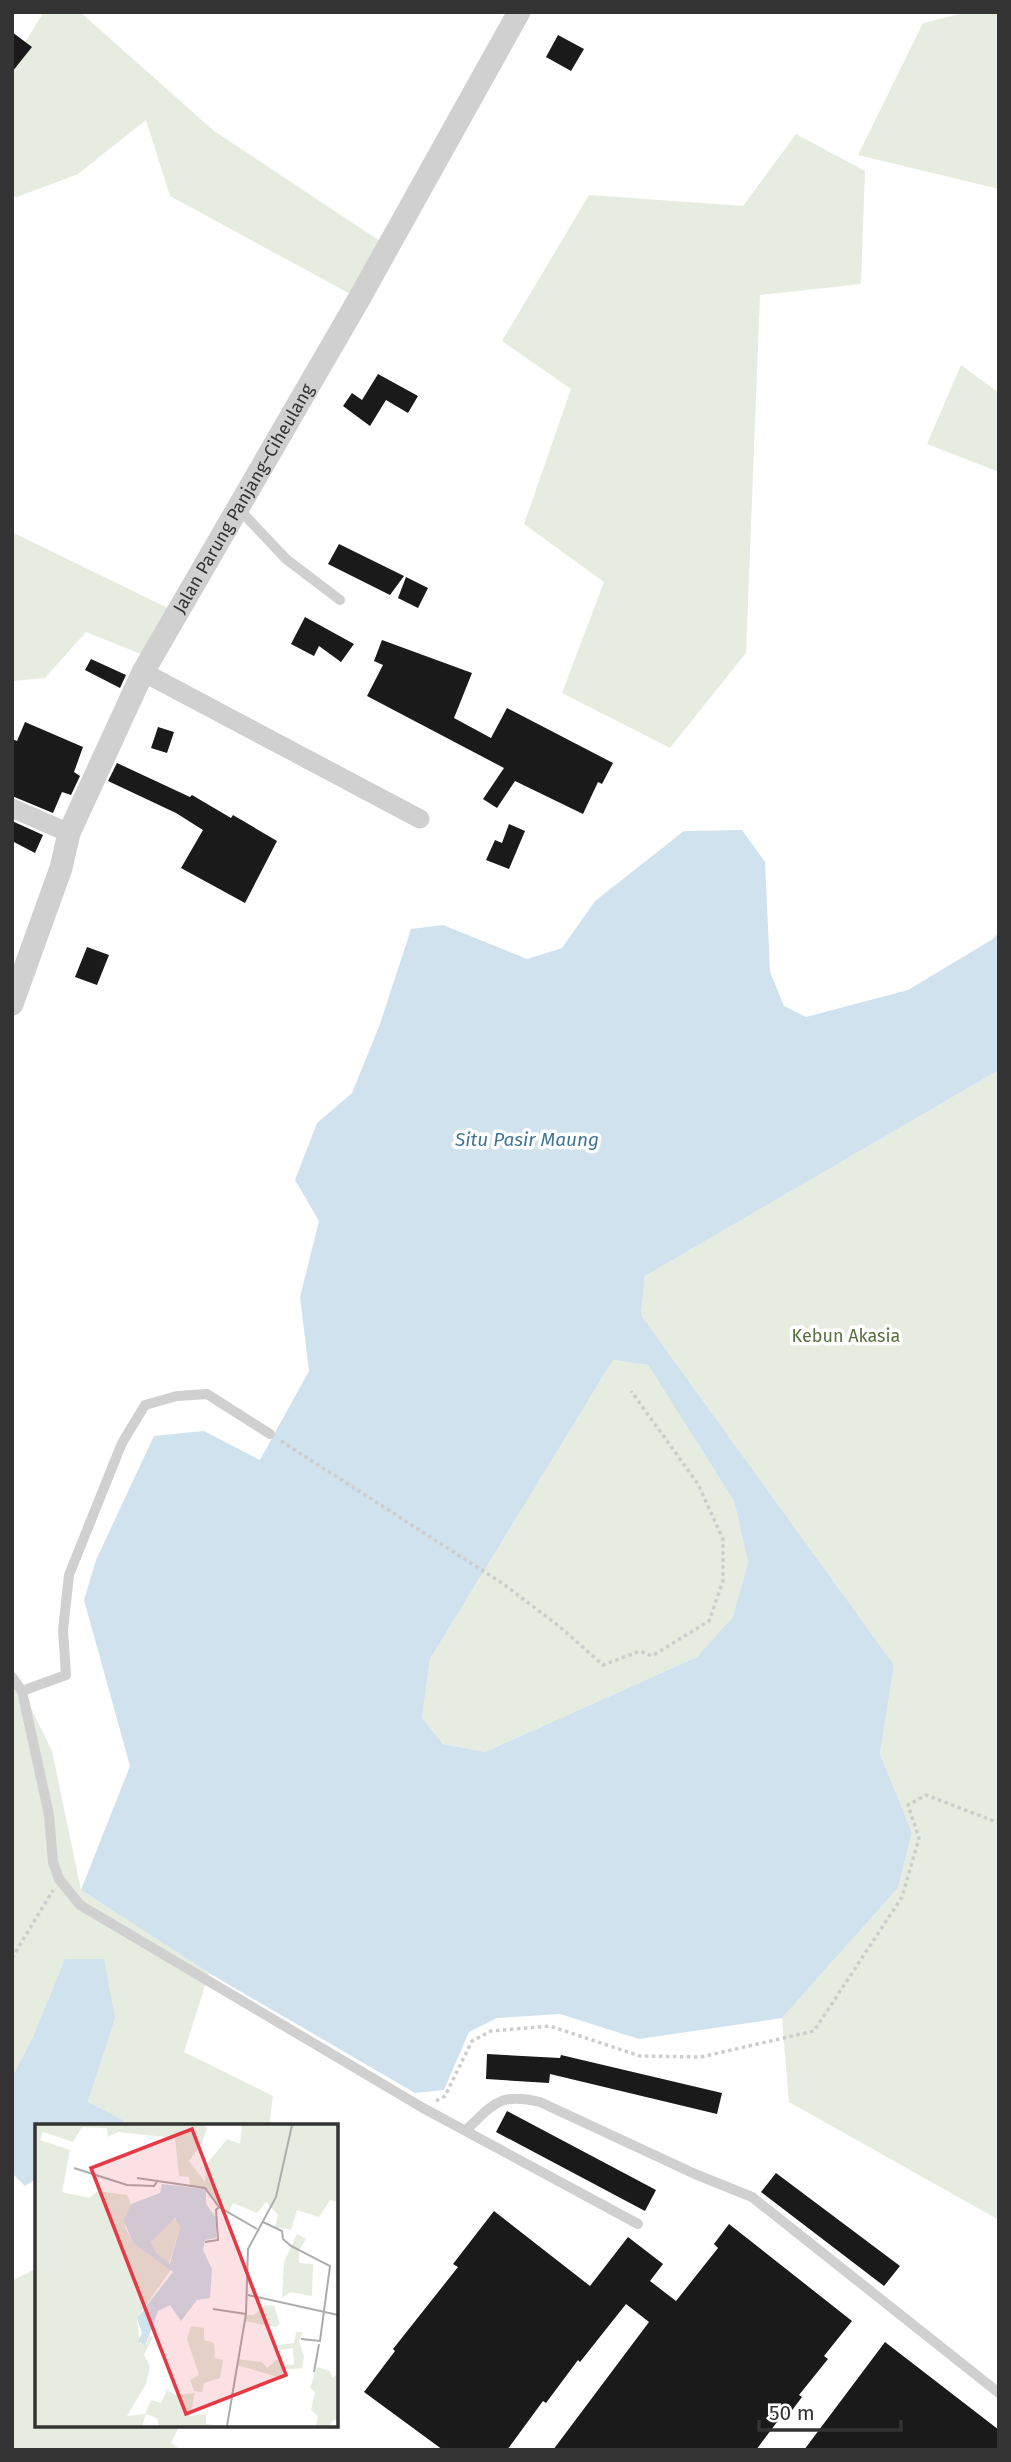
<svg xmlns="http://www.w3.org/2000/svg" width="1011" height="2462" font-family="'Fira Sans',sans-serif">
  <rect width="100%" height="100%" fill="#fff"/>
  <path fill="#e6ecdf" d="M44,12h36l134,119 181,120 -30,51 -195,-106 -24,-76 -68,54 -61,23 -5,-1v-139l3,1z
    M968,12h31v177l-141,-34 65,-132z
    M796,134l69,37 -4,113 -101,11 -14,358 -76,95 -108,-55 42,-111 -80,-58 47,-135 -69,-48 87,-146 154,11z
    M961,365l38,28v79l-72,-28z
    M12,532l172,84 -26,45 -72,-29 -41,46 -33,3z
    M999,1070v1150l-210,-118 -7,-84 116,-130 14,-56 -32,-78 14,-89 -253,-350 4,-39z
    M613,1360l35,5 86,136 14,61 -15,56 -36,39 -212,95 -42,-8 -21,-26 8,-59z
    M12,1669l40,82 29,139 128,83 -25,79 89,44 -4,30h-144v-5l-37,-19 27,-83 -50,-59 -33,79 -20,38z
    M37,2268v157h143l-9,18 10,7h-169v-169z"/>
  <path fill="#cfe2ee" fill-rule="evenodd" d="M742,830l23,32 5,110 14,34 22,11 102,-27 85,-51 6,-8v139l-354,206 -4,39 253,350 -14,89 32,78 -14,56 -116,130 -143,21 -79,-25 -63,4 -28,14 -25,58 -29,3 -206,-120 -128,-83 49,-124 -46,-166 12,-40 58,-124 50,-5 56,29 49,-89 -9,-74 19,-76 -24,-41 22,-57 35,-30 28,-69 31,-95 32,-4 84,34 35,-11 33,-47 89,-70zM613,1360l35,5 86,136 14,61 -15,55 -36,40 -212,95 -42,-8 -21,-26 8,-59z
    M65,1959h39l11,60 -27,83 37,19 -8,5h-80v52l-12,8 -13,-13v-96l20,-38z"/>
  <path fill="#1a1a1a" d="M12,32l20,15 -20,25z
    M558,35l26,14 -13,22 -25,-14z
    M378,374l40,22 -10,17 -22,-13 -16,26 -27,-20 9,-13 10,7z
    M339,544l65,32 -14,19 -62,-31z
    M406,577l22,11 -10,20 -20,-10z
    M305,617l49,27 -13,18 -22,-16 -5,10 -23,-12z
    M382,640l90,33 -18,45 37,20 16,-30 106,55 -11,21 -4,-2 -15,32 -68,-33 -18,27 -14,-9 21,-31 -137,-72 16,-31 -9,-4z
    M91,659l35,16 -6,13 -35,-18z
    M25,722l58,25 -9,25 6,4 -9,19 -9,-3 -9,21 -41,-17v-57l5,2z
    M158,727l16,5 -7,21 -16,-5z
    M117,763l73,34 2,-2 39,23 2,-3 44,26 -32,62 -64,-35 22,-38 -27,-17 -68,-32z
    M12,821l31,14 -8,18 -23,-12z
    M509,824l16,7 -16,38 -23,-9 9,-20 7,3z
    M87,947l22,8 -12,30 -22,-8z
    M487,2054l73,4 1,-3 161,38 -5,21 -167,-40 -1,9 -63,-4z
    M507,2111l149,79 -11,21 -149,-79z
    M776,2173l124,93 -16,20 -123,-94z
    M494,2211l96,75 38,-49 35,27 -13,17 26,20 42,-53 -4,-4 15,-20 123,97 -28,35 4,3 -29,36 3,2 -18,24 -4,-3 -24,32h-203l96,-128 -23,-18 -46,58 -2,-2 -32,43 -3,-2 -36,49h-64l-79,-58 31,-41 -2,-2 65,-82 -5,-3z
    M885,2342l114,88v20h-195z"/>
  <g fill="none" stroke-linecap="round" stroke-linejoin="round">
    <path stroke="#cdcdcd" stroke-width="3.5" stroke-dasharray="3.5 3.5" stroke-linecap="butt" d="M281,1441l221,142 57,43 44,39 37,-14 12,5 57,-35 14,-40v-42l-25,-55 -67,-93
      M12,1958l41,-68
      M436,2101l9,-5 27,-55 19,-10 59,-5 90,30 61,1 113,-26 88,-134 17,-59 -11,-33 18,-10 73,28"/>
    <path stroke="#d0d0d0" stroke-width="10" d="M238,508l48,51 54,41
      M12,1677l10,14 27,124 4,47 6,17 21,26 343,203 215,116
      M22,1691l44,-16 -3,-45 6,-55 53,-132 23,-38 32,-9 30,-2 63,40
      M466,2130c28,-26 33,-38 74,-28l155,72 57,23 247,196"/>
    <path stroke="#d0d0d0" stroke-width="19" d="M143,672l277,147
      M12,808l57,25"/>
    <path stroke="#d0d0d0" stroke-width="23" id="s1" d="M12,1004l49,-136 8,-35 74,-161 216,-373 160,-287"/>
  </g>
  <g text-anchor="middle" stroke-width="7" stroke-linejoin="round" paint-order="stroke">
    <g font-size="18" fill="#333" stroke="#fff">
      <text dy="6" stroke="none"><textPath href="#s1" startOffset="558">Jalan Parung Panjang–Ciheulang</textPath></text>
    </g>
    <g font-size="18" fill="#56703f" stroke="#fff">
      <text x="846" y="1342">Kebun Akasia</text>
    </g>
    <g font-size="19" font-style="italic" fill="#3f7597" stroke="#fff">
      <text x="527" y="1146">Situ Pasir Maung</text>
    </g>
  </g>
  <g transform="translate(35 2124)">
    <rect width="303" height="303" fill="#fff"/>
    <path d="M0,1h168l4,3 -5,15 -13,18 16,21 1,-17 21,-26 13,5 2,-19h96l-1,77 -7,-2 -11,17 -22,-7 -6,20 -16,-3 3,-12 -12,-13 -9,11 -24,-10 -5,11 -22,-24 -16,-4 -1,-9 -10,-1 -4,-38 -57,-6 -10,5 -1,-9 -25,-1 -9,15 -30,-10 -3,8 30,10 -8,42 27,6 9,-7 29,4 4,9 -6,23 8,16 39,25 -35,50 3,26 6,1 3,-9 4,1 -9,18 6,11 -4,18 -19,32 18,-2 6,-14 10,3 6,-13 9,5 19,-2 -5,23 16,-2v10l21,2h-68l-2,-8 -11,-4 -4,12h-107zM136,95l8,1 1,6 -11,38 -13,-11 -5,-11zM262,110l9,5 -7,11v13l14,1 -1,32 -22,-4 -8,6 2,-36zM230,181l9,1 6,18 -4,3 -32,-6 1,-6h9zM156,202l13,2v12l10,3 1,15 8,2 -3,18 -16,5 -2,9 -8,-1 -4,-11 9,-5 -12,-36zM261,208h7l-4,9 5,16 -2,11 -19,2 -2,8 -44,-13 1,-6 24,3 5,6 16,-13 -1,9 12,1 -1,-17 -14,2v-5l15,-2zM282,243l13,4 2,7 6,-5v48l-5,-1 -3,6h-14l2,-10 -7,-6 4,-18 -5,-4z" fill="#e6ecdf"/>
    <path d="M127,60l44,5v15l11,15 -1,19 -11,2 -2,10 9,19 -2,29 -13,2 -16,21 -11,-16 -12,6 -13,35 -7,-5 4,-8 -5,-15 36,-46 -40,-29 -9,-22 7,-17 29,-11zM140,94l5,8 -10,38 -14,-11 -5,-11z" fill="#cfe2ee" fill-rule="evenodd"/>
    <path fill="none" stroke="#adadad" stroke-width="2" d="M39,44l53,17 27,1 4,-6M102,54l68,10 14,19 38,22M228,98l19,9 1,8 8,7 39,20 -10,75 -19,-2M170,118l13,-2 -2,-30 3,-3M213,171l90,20M178,185l33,5M279,248l5,-28M192,302l19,-112 2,-65 28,-52 16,-72"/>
    <path fill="#e63946" fill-opacity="0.15" stroke="#e63946" stroke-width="3.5" d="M157,5l94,246 -100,39 -95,-246z"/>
    <rect width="303" height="303" fill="none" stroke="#333" stroke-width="3.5"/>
  </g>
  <rect width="1011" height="2462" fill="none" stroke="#333333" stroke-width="28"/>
  <path d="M759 2420v10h142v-10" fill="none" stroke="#333333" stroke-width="3.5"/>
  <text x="769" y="2420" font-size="21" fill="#333333" stroke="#ffffff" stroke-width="5" paint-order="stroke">50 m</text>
</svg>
